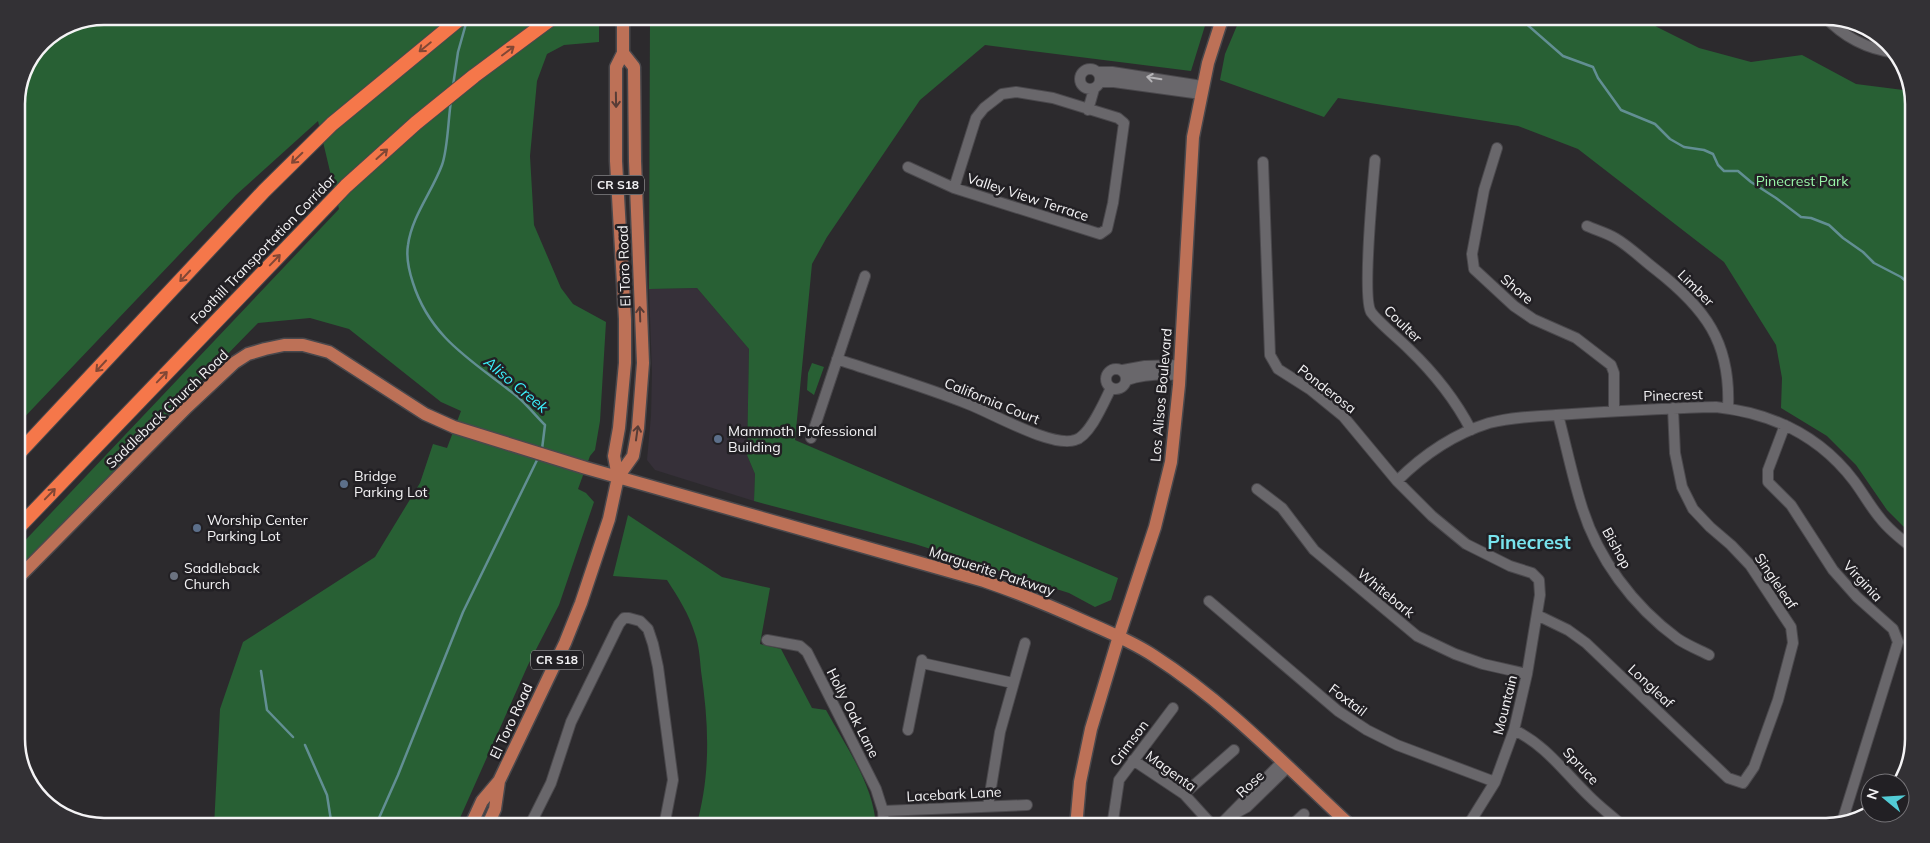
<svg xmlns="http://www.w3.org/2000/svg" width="1930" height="843" font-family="Mulish,sans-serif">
  <rect width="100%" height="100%" fill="#2c2a2d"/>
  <path fill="#363039" d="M697,288l52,61 -2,106 8,19 -1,27 -99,-31 -8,-10 4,-44 1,-44 -3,-83z"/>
  <path fill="#286034" d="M104,16h495v26l-35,3 -17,9 -10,27 -7,75 4,69 27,63 12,16 33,18 -6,99 -5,29 -5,6 -12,33 8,4 8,9 -35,103 -31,60 -72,162h-242l6,-118 23,-67 132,-85 45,-74 13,-39 14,4 14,-37 -20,-9 -92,-73 -39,-11 -52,5 -242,248v-21l323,-341 -21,-88 -82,74 -220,231v-327l26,-57 29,-19z
    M650,16h558l-17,55 -206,-26 -65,55 -93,137 -15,27 -17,176 323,138 -7,22 -16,7 -26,-14 -154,-49 -161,-43 1,-27 -8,-19 2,-106 -52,-61 -48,1z
    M1241,16h400l16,11 42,21 52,14 51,-7 54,29 55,7 3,8v438l-27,-27 -31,-45 -29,-29 -46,-28 1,-30 -6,-33 -52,-83 -146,-113 -60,-23 -180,-28 -14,19 -104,-37 5,-26z
    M812,363l12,4 -10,28 -7,-5 1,-17z
    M628,515l94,62 48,11 -10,56 21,5 31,59 14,2c20,37 48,75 50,117h-180c15,-53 13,-102 5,-156 -1,-12 -2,-26 -6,-37 -6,-20 -17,-37 -28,-54l-54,-4z"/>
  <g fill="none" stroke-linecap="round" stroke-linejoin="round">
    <path stroke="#628f93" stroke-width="2.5" d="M1520,16l3,5 40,35 30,11 5,11 23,32 34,14 15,15 14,8 20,3 9,4 5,11 6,6h14l13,11 25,16 25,19 10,1 18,7 14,13 20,14 11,11 27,14 13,11
      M453,86l5,-34 9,-32
      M451,101c-3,19 -3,47 -9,64 -10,27 -30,51 -34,80 -2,12 1,26 5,38 18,57 62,79 106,115 9,8 17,18 26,27l-3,24
      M261,671l6,39 26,27
      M305,745l22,50 5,32
      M375,827l23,-52 65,-163 76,-156"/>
    <defs>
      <path id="minor" d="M1824,16c20,21 42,33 72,37
        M1080 79a10 10 0 1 1 20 0a10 10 0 1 1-20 0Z
        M1098,72h14l90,14
        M1100,82h14l87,12
        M1088,110l6,-21
        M1497,148l-13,42 -12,64 2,15 40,37 19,13 43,19 35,27 3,8v38
        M1375,160c-2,23 -13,138 -4,152 6,9 28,27 38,37 25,24 46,50 62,81
        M1263,162l7,193 8,14 33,21 32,26 54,65 35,35 34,28 44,22 22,7 7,7 1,15 -13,79 -13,56 -19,52 -28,45
        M908,167l46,21 146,46 7,-5 6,-26 11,-80 -6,-5 -65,-20 -37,-6 -14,2 -18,14 -8,10 -22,70
        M1587,226c9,4 20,7 28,12 14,8 27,21 40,31 50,39 76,73 73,139
        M837,359c44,15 88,28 131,45 24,9 84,44 107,36 15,-4 29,-38 36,-52
        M1106 379a10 10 0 1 1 20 0a10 10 0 1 1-20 0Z
        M1123,370l22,-4 35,-1
        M1127,380c17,-6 35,-6 53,-5
        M1558,415c8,30 14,60 23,89 16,54 52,102 97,135 9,6 21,11 31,16
        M1785,425l-17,45v12l23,23 42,65 24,27 36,32 5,13 -56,180
        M811,438l54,-162
        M1397,481c26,-26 57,-47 92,-58 27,-7 56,-7 83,-9 48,-3 96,-6 144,-7 55,6 104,29 138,74 9,12 16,25 26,37 9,12 22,22 34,31
        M1257,489l25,19 32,42 103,86 38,18 28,10 44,10
        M1209,601l129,110 29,19 30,15 98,37
        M1537,615l31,15 18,13 142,135 15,5 11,-16 24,-67 15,-57 -2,-16 -41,-62 -19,-20 -21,-18 -17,-18 -11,-22 -7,-34 -2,-45
        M767,640l33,6 7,6 69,137 7,22 1,16
        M922,663l91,20
        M908,730l14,-70
        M1514,730c32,15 50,42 75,66 11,11 23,20 35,31
        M1133,760l51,34 30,33
        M1184,794l50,-44
        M988,806l12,-74 25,-89
        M883,811l144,-6
        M1234,814l13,-7 41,-40
        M1229,817l9,10
        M529,827l22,-44 20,-61 48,-98 5,-6h5l11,3 8,8 5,15 5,23 15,113 -8,41 -3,6
        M1112,827l7,-47 54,-72
        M1218,827l64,-65
        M1290,827l14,-13"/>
      <path id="major" d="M618,477l-4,-21 5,-28 6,-65v-44l-9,-158v-94l7,-14v-37
        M16,580l171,-173 47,-44 14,-9 17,-5 19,-4h19l26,7 96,62 29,13 132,41 398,113c35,12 69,26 102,41 23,10 47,20 68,34 73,47 134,112 198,171
        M470,827l12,-26 17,-20 66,-138 16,-40 28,-84 9,-42 15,-21 5,-28 5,-65 -8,-202 -1,-94 -11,-14
        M487,827l8,-18 4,-28
        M1076,827l4,-45 11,-53 28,-93 36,-109 16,-65 8,-77 14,-248 15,-74 15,-47"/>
      <path id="highway" d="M16,456l248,-265 68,-67 131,-108
        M16,530l330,-344 70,-63 58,-47 81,-60"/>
    </defs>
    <use href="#minor" stroke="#4a484c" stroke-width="12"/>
    <use href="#major" stroke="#4a484c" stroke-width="15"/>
    <use href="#highway" stroke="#4a484c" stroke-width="16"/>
    <use href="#minor" stroke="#69676b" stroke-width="10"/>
    <use href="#major" stroke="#bd7157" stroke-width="12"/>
    <use href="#highway" stroke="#f5774a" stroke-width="14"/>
  </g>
  <defs><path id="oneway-shaft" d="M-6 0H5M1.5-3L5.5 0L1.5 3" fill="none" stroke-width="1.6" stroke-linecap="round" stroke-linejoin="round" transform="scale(1.25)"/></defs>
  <g stroke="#814735">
    <use href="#oneway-shaft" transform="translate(425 47) rotate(141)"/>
    <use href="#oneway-shaft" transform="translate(508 51) rotate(-37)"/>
    <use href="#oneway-shaft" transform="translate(382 154) rotate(-42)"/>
    <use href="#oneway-shaft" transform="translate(297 158) rotate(136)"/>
    <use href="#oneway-shaft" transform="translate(275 260) rotate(-46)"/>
    <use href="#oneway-shaft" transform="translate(185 276) rotate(133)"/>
    <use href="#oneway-shaft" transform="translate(101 366) rotate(133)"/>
    <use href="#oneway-shaft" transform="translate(162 377) rotate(-46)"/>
    <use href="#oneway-shaft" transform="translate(50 494) rotate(-46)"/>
  </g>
  <use stroke="#b5b4b7" href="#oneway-shaft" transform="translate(1154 78) rotate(-171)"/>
  <g stroke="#583c36">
    <use href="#oneway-shaft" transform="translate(616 100) rotate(89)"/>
    <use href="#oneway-shaft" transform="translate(640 314) rotate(-92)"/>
    <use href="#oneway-shaft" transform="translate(637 433) rotate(-82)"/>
  </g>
  <g fill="#5c6f8a" stroke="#222024" stroke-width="2">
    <circle cx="718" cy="439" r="5"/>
    <circle cx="344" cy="484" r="5"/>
    <circle cx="197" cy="528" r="5"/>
  </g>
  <circle fill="#6b7280" stroke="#222024" stroke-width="2" cx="174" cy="576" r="5"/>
  <g text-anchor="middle" stroke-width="5" stroke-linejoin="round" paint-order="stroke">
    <g fill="#222024" stroke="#b5b4b6" stroke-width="1">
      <rect x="592" y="175.5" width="52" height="19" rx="4"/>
      <rect x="531" y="650.5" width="52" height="19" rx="4"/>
    </g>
    <g font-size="12" font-weight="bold" fill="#f4f3f5">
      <text x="618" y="189">CR S18</text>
      <text x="557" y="664">CR S18</text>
    </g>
    <g font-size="14" fill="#98f5a8" stroke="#222024">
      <text x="1802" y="186">Pinecrest Park</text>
    </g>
    <g font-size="14" fill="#f4f3f5" stroke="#222024">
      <text transform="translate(1028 197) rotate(18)" y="5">Valley View Terrace</text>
      <text transform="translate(263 249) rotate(-46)" y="5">Foothill Transportation Corridor</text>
      <text transform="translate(624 266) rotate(-92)" y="5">El Toro Road</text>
      <text transform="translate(1696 288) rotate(45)" y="5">Limber</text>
      <text transform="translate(1517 289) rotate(40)" y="5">Shore</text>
      <text transform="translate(1403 324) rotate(44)" y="5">Coulter</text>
      <text transform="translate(1327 389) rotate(38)" y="5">Ponderosa</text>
      <text transform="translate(1161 395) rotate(-85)" y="5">Los Alisos Boulevard</text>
      <text transform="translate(1673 395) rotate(-2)" y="5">Pinecrest</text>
      <text transform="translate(992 401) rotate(22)" y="5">California Court</text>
      <text transform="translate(167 409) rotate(-44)" y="5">Saddleback Church Road</text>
      <text transform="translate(1617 548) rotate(61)" y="5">Bishop</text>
      <text transform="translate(992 571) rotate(18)" y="5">Marguerite Parkway</text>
      <text transform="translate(1776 581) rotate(56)" y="5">Singleleaf</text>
      <text transform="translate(1863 581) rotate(47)" y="5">Virginia</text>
      <text transform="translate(1386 593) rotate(39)" y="5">Whitebark</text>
      <text transform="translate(1651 686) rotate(43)" y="5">Longleaf</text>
      <text transform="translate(1348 700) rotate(37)" y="5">Foxtail</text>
      <text transform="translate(1505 705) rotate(-76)" y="5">Mountain</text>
      <text transform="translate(853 713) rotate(63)" y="5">Holly Oak Lane</text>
      <text transform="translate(511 721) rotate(-65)" y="5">El Toro Road</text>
      <text transform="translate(1129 743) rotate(-53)" y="5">Crimson</text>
      <text transform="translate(1581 766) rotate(47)" y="5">Spruce</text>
      <text transform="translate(1171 771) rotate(36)" y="5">Magenta</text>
      <text transform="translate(1250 784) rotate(-43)" y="5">Rose</text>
      <text transform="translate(954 794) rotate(-3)" y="5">Lacebark Lane</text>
    </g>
    <g font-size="14" fill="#f4f3f5" stroke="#222024" text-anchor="start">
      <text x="728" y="436">Mammoth Professional<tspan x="728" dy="16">Building</tspan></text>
      <text x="354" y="481">Bridge<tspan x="354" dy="16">Parking Lot</tspan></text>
      <text x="207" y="525">Worship Center<tspan x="207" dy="16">Parking Lot</tspan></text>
      <text x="184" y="573">Saddleback<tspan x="184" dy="16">Church</tspan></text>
    </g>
    <g font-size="15" font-style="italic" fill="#3bf1fc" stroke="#222024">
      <text transform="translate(516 385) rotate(40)" y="5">Aliso Creek</text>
    </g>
    <g font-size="19" font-weight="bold" fill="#78e3ed" stroke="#222024">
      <text x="1529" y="549">Pinecrest</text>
    </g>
  </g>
  <path d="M0 0H1930V843H0ZM104 25H1826A79 79 0 0 1 1905 104V739A79 79 0 0 1 1826 818H104A79 79 0 0 1 25 739V104A79 79 0 0 1 104 25Z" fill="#333135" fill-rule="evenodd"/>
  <path fill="none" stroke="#f4f3f5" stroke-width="2.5" d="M104 25H1826A79 79 0 0 1 1905 104V739A79 79 0 0 1 1826 818H104A79 79 0 0 1 25 739V104A79 79 0 0 1 104 25Z"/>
  <g transform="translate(1885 798) rotate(288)"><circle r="24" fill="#222024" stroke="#767478"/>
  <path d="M0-4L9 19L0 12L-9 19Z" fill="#52ccd6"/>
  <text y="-8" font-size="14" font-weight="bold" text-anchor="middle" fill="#f4f3f5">N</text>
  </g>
</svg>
